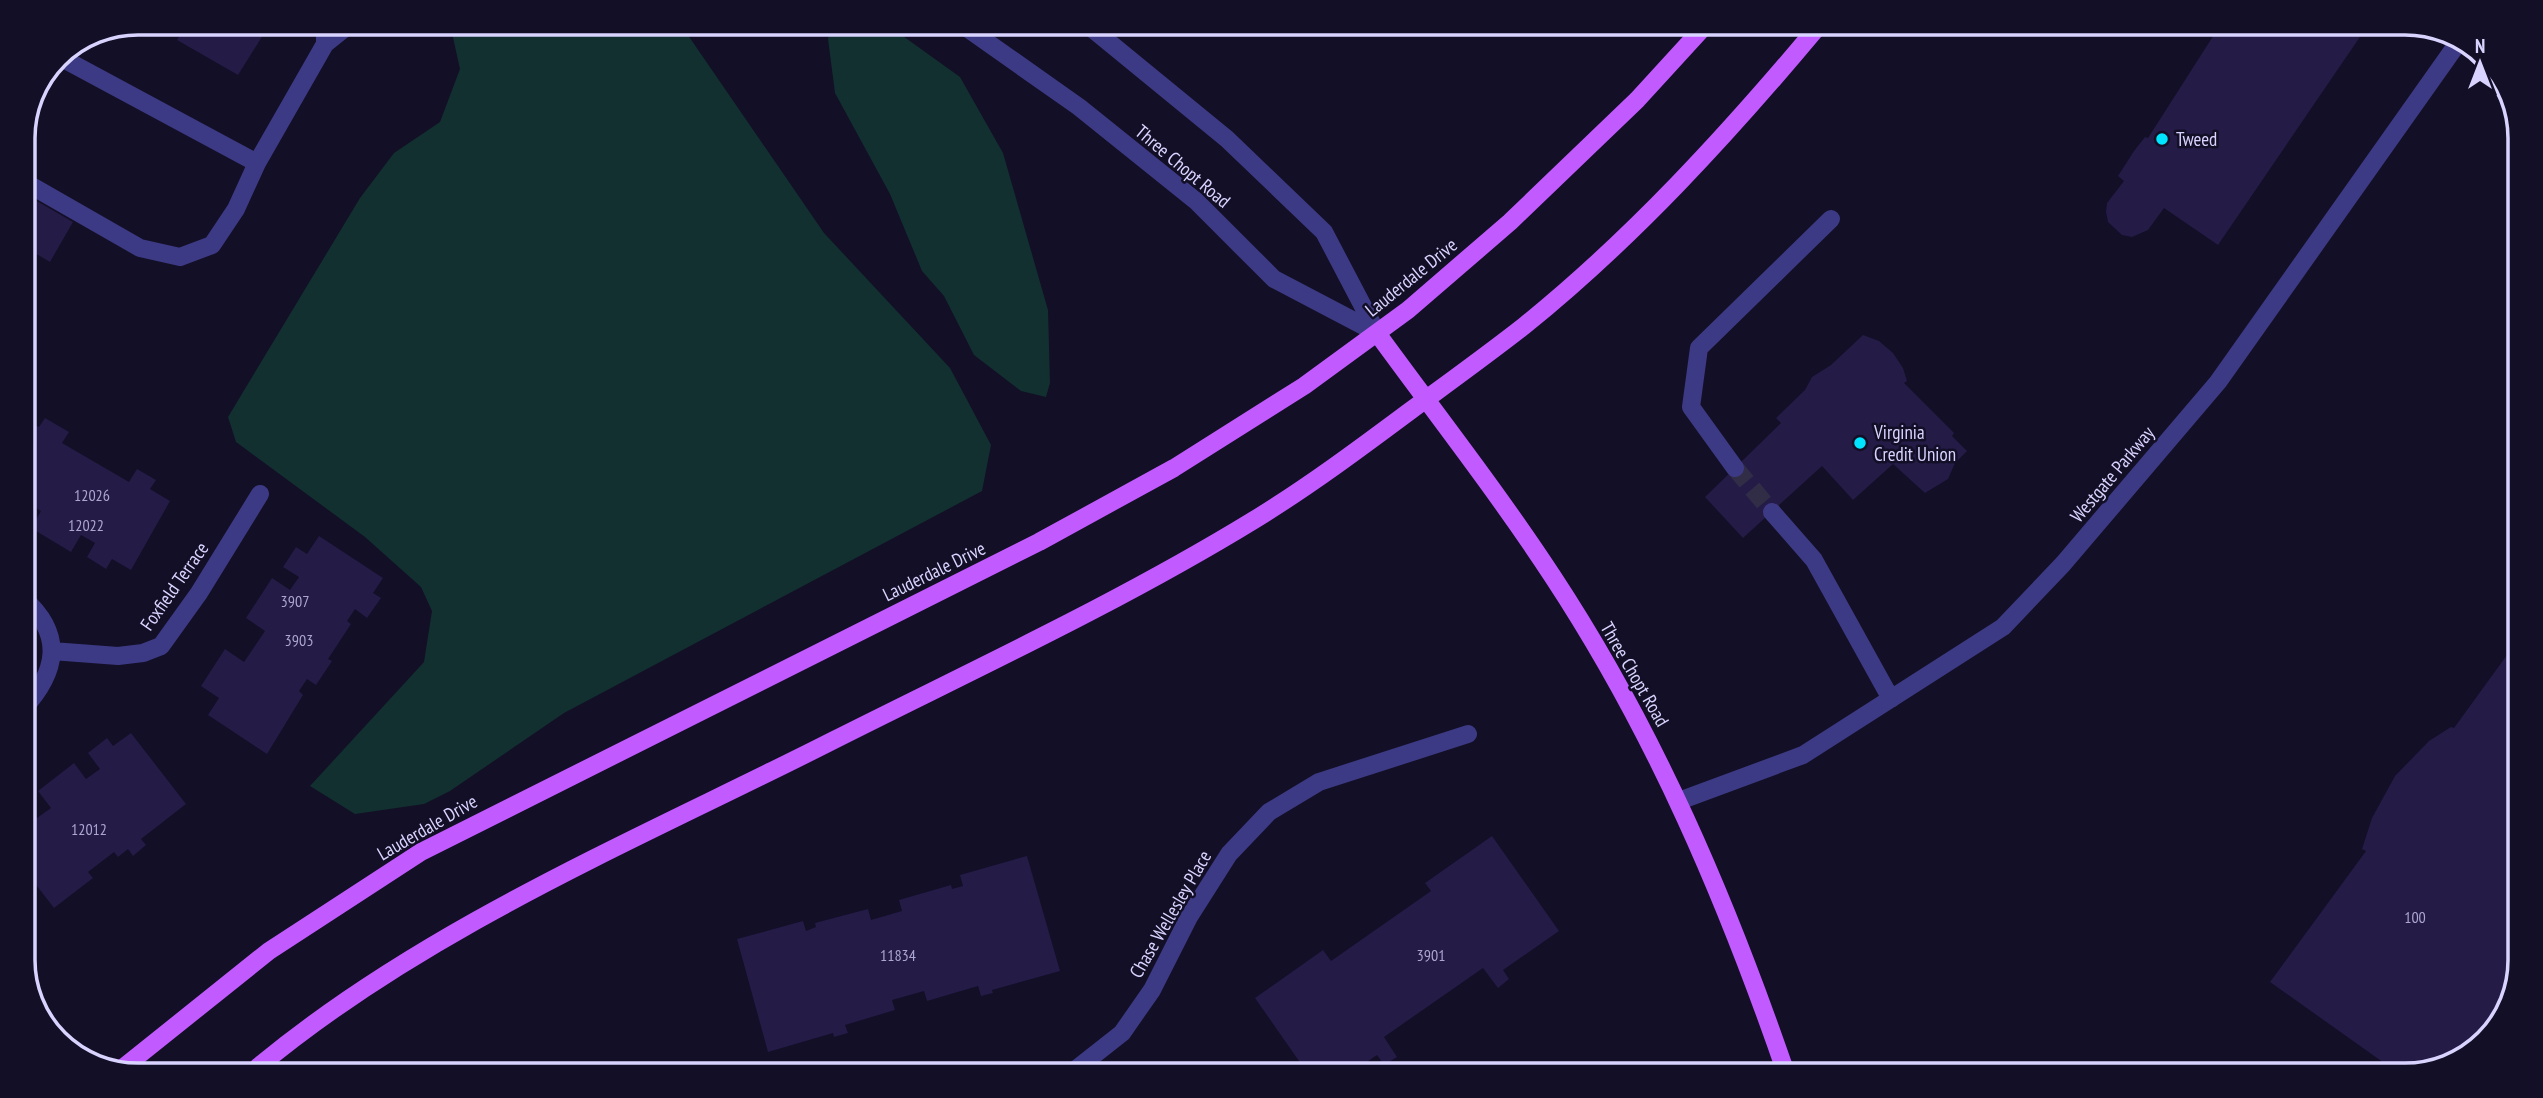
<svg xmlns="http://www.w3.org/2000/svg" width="2543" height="1098" font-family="'PT Sans Narrow',sans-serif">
  <rect width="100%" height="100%" fill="#130f26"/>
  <path fill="#12302f" d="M450,24l231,1 143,208 126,135 41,77 -9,46 -418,222 -114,78 -26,13 -69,10 -45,-28 114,-124 8,-51 -11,-24 -56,-50 -129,-95 -8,-25 132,-219 34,-45 46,-31 20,-53z
    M832,25l57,1 71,51 43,76 45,157 2,73 -4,14 -25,-6 -47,-36 -30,-59 -22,-25 -32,-77 -55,-101 -7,-54z"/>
  <path fill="#241b47" d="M161,23h102l-5,8 5,4 -25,40 -61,-35 3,-5z
    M2217,30l147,1 -146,214 -54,-37 -16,22 -16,7 -10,-2 -14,-13 -2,-10 1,-9 17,-22 -6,-5 16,-25 11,-14 3,1z
    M23,193l50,29 -23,40 -27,-16z
    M1863,335l16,6 14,12 10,15 4,13 -3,2 50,50 -2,3 15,15 -12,12 -7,16 -23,14 -32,-29 -40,36 -31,-34 -79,72 -38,-41 76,-74 -5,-5 29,-28 7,-13 19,-12z
    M23,418l16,9 6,-9 24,14 -7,11 67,39 8,-13 19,11 -6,9 20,12 -39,69 -19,-11 -6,10 -19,-12 8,-14 -14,-8 -10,17 -40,-24 10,-17 -14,-8 -4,7z
    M319,536l64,42 -10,15 8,5 -14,20 -12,-9 -8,12 4,3 -23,35 4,2 -16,24 -9,-6 -8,12 4,4 -36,59 -59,-39 11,-17 -18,-12 24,-37 19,13 21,-31 -19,-13 26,-40 18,12 9,-13 -16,-10 13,-20 11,7z
    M2515,644l-3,343 -51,71 -60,17 -131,-93 96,-131 -4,-2 10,-31 23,-42 34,-35 22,-14 3,1z
    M131,733l55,71 -45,35 5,6 -13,11 -5,-7 -10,8 -4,-5 -26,20 5,6 -39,30 -31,-40v-56l6,-4 8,10 14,-10 -13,-17 36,-28 12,16 14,-10 -12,-16 19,-15 6,8z
    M1492,836l67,95 -56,39 6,9 -11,9 -15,-20 -99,69 13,20 -13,8 -7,-10 -23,16h-48l-51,-73 68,-48 8,11 100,-70 -6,-8z
    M1027,856l33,115 -68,19 1,3 -12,3 -3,-10 -51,15 -3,-10 -32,9 3,10 -50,15 3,8 -14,4 -1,-4 -65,19 -31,-113 66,-18 3,10 10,-4 -1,-4 53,-14 3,11 31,-9 -3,-11 52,-15 1,4 11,-3 -3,-11z"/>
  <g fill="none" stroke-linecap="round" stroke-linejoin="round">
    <path stroke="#312d47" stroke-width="18" stroke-dasharray="18 9" stroke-linecap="butt" d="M1735,468l37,44"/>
    <path stroke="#3d3a85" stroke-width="18" d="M325,23v21l25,-20
      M964,26l115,81 117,94 78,78 103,54
      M1089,26l138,113 97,93 53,101
      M58,56l199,107
      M23,181l117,67 40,9 32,-12 24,-36 21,-46 68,-119
      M1735,468l-44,-61 8,-59 132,-129
      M1772,512l42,48 77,139
      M23,598c42,37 34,74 0,111
      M52,651l66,5 25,-3 18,-7 38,-53 61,-99
      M1679,801l124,-46 200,-128 60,-63 155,-182 242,-342
      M1075,1070l47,-37 30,-43 37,-73 40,-63 40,-42 50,-30 149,-48"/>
    <path stroke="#c25bff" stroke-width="18" d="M1377,333c59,81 121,160 176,244 102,155 173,322 233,496
      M124,1067l145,-116 152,-99 618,-310 135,-74 130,-82 104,-76 102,-88 127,-122 65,-71
      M258,1067c168,-140 383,-229 576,-327 141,-71 286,-138 420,-220 54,-33 105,-71 156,-109 38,-28 77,-56 114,-85 108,-87 204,-192 292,-297"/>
  </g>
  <g fill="#00e5ff" stroke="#130f26" stroke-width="2.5">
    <circle cx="2162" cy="139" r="7"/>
    <circle cx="1860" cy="443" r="7"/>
  </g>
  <g text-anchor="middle" stroke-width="5" stroke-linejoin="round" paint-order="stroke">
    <g font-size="16" fill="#aca6d1">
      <text x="92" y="501">12026</text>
      <text x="86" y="531">12022</text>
      <text x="295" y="607">3907</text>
      <text x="299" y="646">3903</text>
      <text x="89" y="835">12012</text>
      <text x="2415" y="923">100</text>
      <text x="898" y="961">11834</text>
      <text x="1431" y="961">3901</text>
    </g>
    <g font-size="19" fill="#d9d4ff" stroke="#130f26" text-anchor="start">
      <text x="2176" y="146">Tweed</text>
      <text x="1874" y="439">Virginia<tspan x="1874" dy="22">Credit Union</tspan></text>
    </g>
    <g font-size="19" fill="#d9d4ff" stroke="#130f26">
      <text transform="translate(1183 166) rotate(40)" y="7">Three Chopt Road</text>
      <text transform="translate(1411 277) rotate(-39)" y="7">Lauderdale Drive</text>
      <text transform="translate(2112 474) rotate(-50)" y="7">Westgate Parkway</text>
      <text transform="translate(934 571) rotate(-26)" y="7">Lauderdale Drive</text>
      <text transform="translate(174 586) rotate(-55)" y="7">Foxfield Terrace</text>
      <text transform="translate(1635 674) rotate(60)" y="7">Three Chopt Road</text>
      <text transform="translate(427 827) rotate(-30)" y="7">Lauderdale Drive</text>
      <text transform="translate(1170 914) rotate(-60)" y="7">Chase Wellesley Place</text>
    </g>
  </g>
  <path d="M0 0H2543V1098H0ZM138 35H2405A103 103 0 0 1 2508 138V960A103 103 0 0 1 2405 1063H138A103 103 0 0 1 35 960V138A103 103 0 0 1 138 35Z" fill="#130f26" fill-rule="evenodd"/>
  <path fill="none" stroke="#d9d4ff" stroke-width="3.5" d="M138 35H2405A103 103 0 0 1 2508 138V960A103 103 0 0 1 2405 1063H138A103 103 0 0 1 35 960V138A103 103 0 0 1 138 35Z"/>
  <g transform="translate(2480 63)" stroke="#130f26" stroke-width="5" paint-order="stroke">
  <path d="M0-5L12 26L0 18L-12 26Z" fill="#d9d4ff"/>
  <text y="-10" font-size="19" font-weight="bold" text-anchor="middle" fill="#d9d4ff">N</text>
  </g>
</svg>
